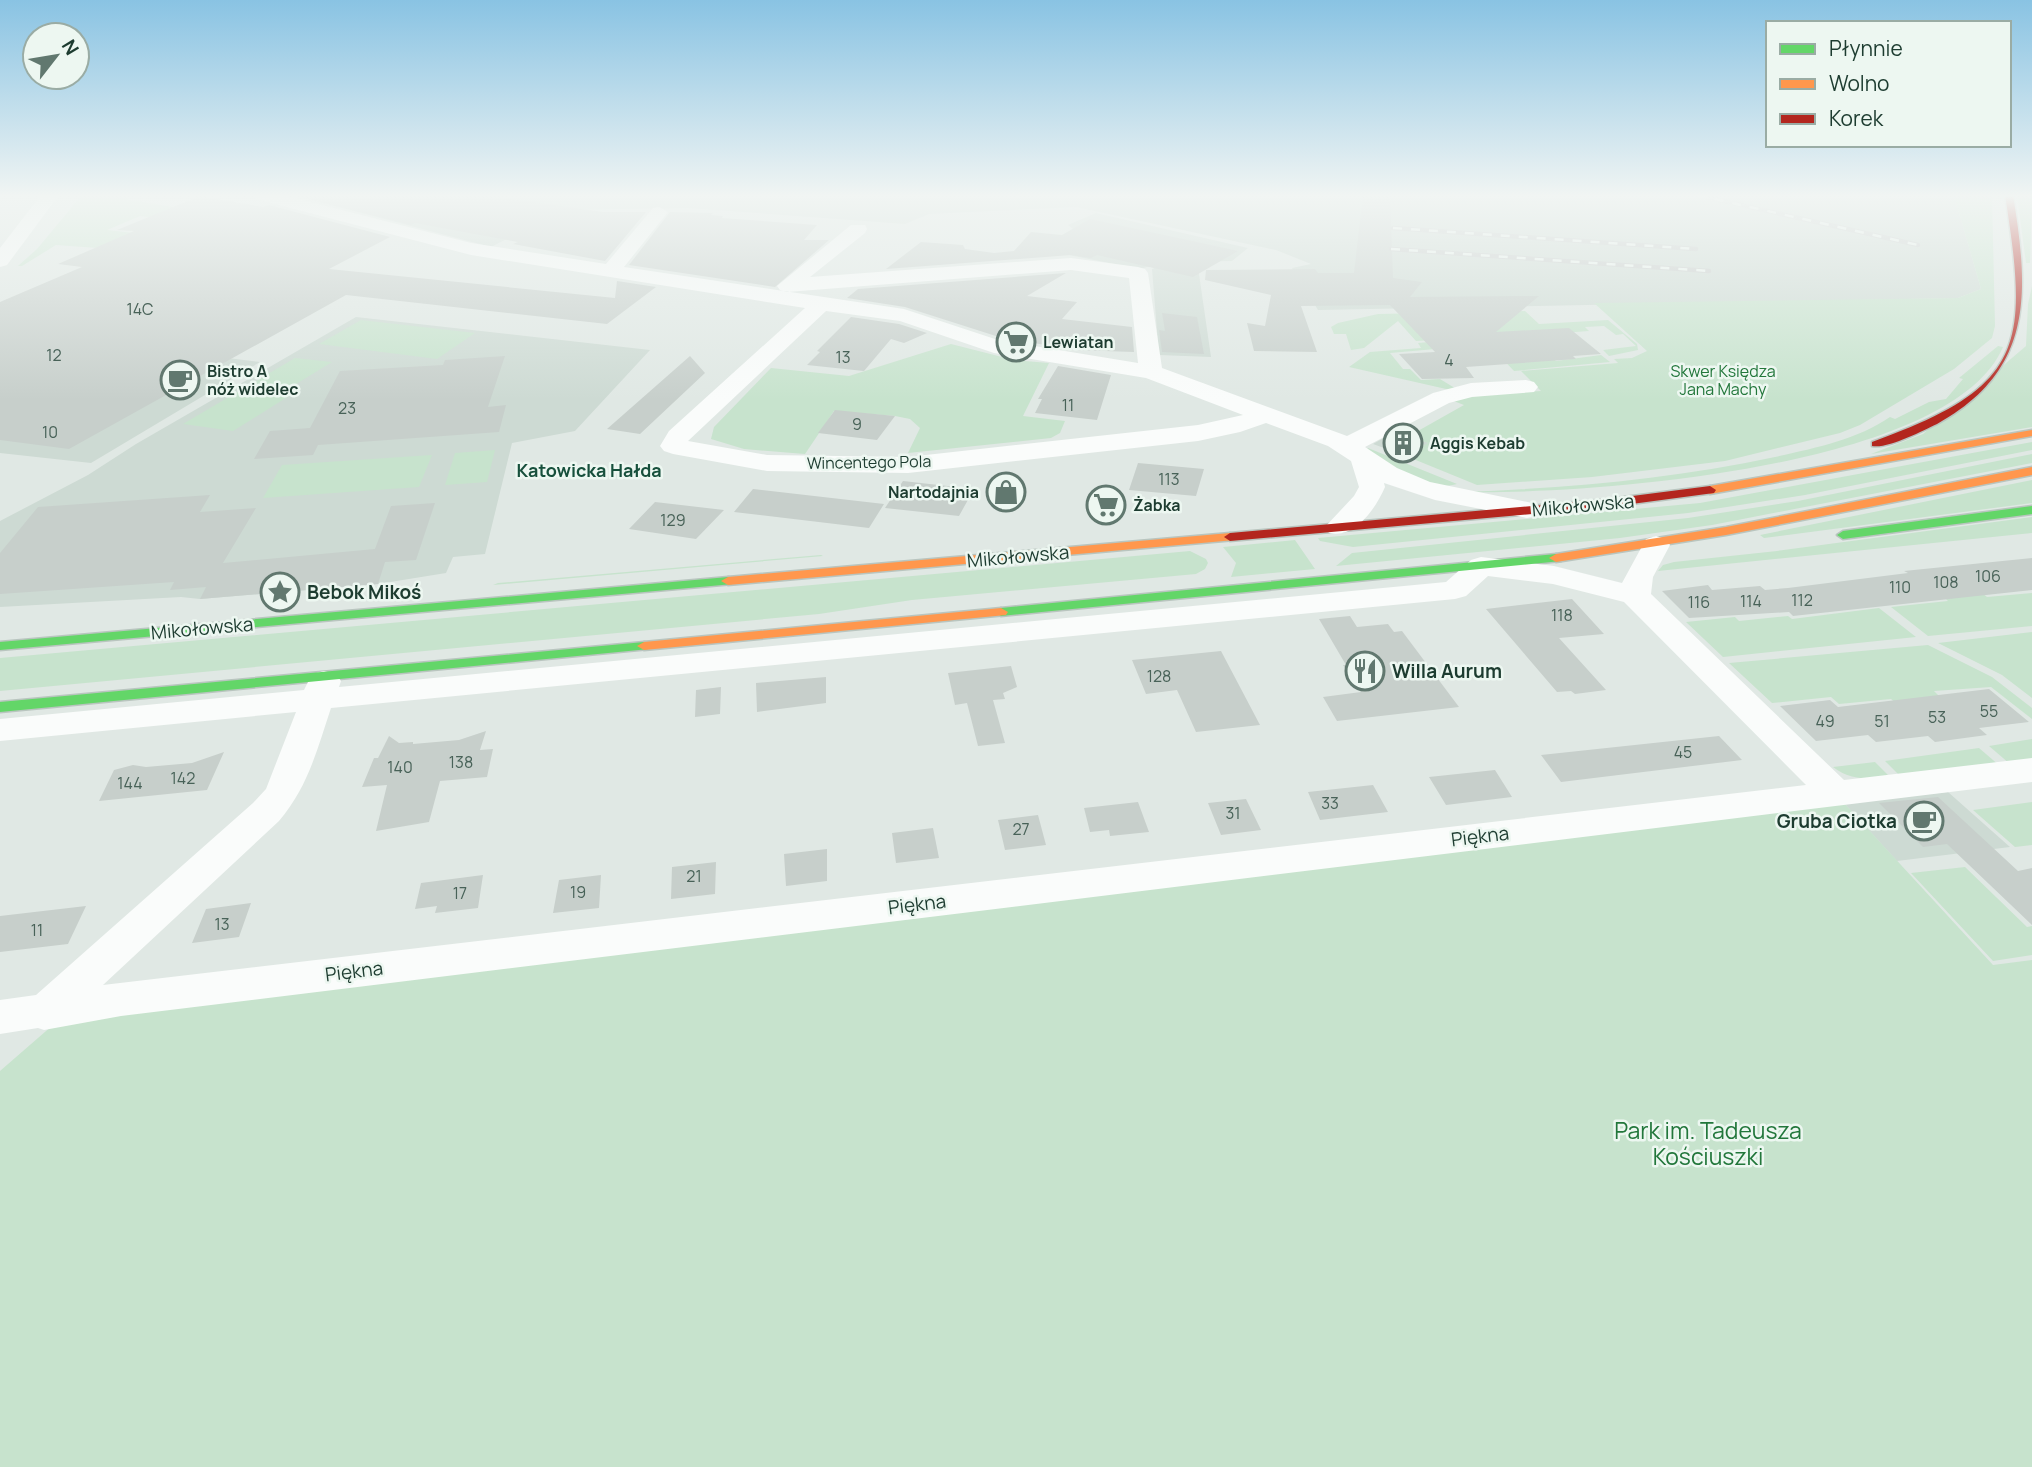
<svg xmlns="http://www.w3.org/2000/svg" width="2032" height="1467" font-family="Manrope,sans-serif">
  <rect width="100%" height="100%" fill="#e0e8e4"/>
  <path fill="#cddad3" d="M293,195h1661l27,94 -23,9 -640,12 -26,-42 19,-4 -35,-14 -200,-43 -147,7 -24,10 -217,-16 -125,2 -72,37z
    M1096,213l152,35 -16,13 -68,1 -24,7 -71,-14 17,-16 -18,-14z
    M1159,266l39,1 13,90 -52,-2 -7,-86z
    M356,317l294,33 -75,81 -63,12 -27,111 -32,3 -7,16 -68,11 -178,15 -19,-2 -181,10v-86l88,-46 48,-31z
    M0,330l260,32 -169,101 -91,-10z
    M1396,431l33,12 -23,13 -33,-12z
    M1948,792l62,55 -113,14 -53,-58z"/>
  <path fill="#c7e3cd" d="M82,195h53l-10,4 85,14 -22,9 -48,-6 -33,14 79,9 -33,13 -97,-7 -34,21h-4l19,-17z
    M1954,195h38l3,131 -3,12 -38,31 -94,56 -20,8 -115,28 -133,16 -115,8 -71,-29 22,-13 -19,-7 55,-31 -13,-5 7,-4 83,-5 -20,-20 97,-8 -4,-4 18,-1 15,-7 -53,-48 364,-5 23,-9z
    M2017,195h15l-2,68h-4z
    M2032,286v141l-161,27 52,-20 103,-88 2,-42z
    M1525,311l14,13 69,-4 29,24 1,6 -29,6 -6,-6 33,-4 -13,-12 -7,1 -12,-9 -19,1 4,4 -27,2 -17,18 11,10 45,-6 9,7 -96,9 -19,-20 -37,-4 -68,6 13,16h7l11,11 19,-1 18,11 -3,1 -106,-24 21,-15 51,-4 -3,-5 54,-5 -56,3 -18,-20 -34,27 -13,2 -5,-16h-12l-3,-7 7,-4 40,-9z
    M361,320l114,13 -38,26 -118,-15z
    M951,344l63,16 35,3 -26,53 42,5 -5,12 -9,5 -143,15 12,-25 -10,-9 -15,-3 -61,-5 -29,43 -61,-5 -33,-10 3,-12 57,-59 78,8z
    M1998,346l5,1c-52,123 -422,148 -540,145 105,-4 210,-13 312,-35 40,-9 81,-17 115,-40l5,2 34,-17 17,-3 17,-20 -4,-1z
    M295,358l37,4 -44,27 9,2 -64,40 -50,-7z
    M2032,442v8l-227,45 -117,18 -335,34 -33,-6 -2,-3 382,-35z
    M1368,448l89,36c-39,10 -61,-13 -91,-34z
    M495,450l-8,32 -42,3 10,-32z
    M2032,454v9l-320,62 -92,13 -284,28 16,-13 336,-35 110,-17z
    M432,455l-13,32 -156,11 19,-33z
    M2032,480v23l-268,35 -4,-3z
    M2032,517v16l-374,38 5,-6 11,-3 103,-11z
    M1295,540l20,29 -84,8 5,-14 -13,-16z
    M1190,551l16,8 2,4 -3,6 -9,5 -284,26 -93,14 -819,77v-33z
    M821,555l2,1 -330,29 5,-2z
    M1982,593l5,4 45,-4v33l-104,10 -37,-29 57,-6 -3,-3z
    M1879,608l37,29 -193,20 -37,-35 49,-5 4,4 49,-5 4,3z
    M2032,632v66l-30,-23 -64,-32z
    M1928,645l64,32 40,31v11l-41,-32 -57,4 8,8 -45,5 -6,-5 -52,5 -8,-7 -59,6 -43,-40z
    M2032,739v23l-22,2 -21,-18z
    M1979,748l21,18 -98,12 -17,-17z
    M1875,762l16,16c-21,1 -40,3 -58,-11z
    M2032,802v43l-17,2 -42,-37z
    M1844,803l149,162 39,-5v507h-2032v-396l76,-66z
    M1965,867l62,60 5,-1v29l-39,6 -82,-88z"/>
  <path fill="#c7cfcb" d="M305,195l65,3 7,-3h106l120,17h43l-41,49 -92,-17 5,-2 -103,-19 -4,2 -111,-28z
    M1363,195h27l3,83 29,4 -12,15 129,-1 -43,36 73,-4 32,26 -28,2 3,3 -110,8 8,11 -52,1 -23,-25 36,-2 -45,-47 -89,1 16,46 -63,-1 -7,-28 18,3 6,-31 -66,-15 1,-10 109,-1 3,4h36z
    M200,196l63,11 6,-2 121,32 -61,32 286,29 2,-17 39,6 -49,37 -261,-29 -277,154 -69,-9v-138l82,-35 -24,-3 76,-33 -17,-1z
    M670,212l43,1 -2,2 12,1 -1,2 95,7 -13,15h25l-54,47 -146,-22z
    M1090,219l148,32 -45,26 -96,-22 -6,3 -20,-3 -185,14 35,-27 42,3 2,4 29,4 20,-2 17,-19 31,3z
    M1066,273l-39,23 50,6 -15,17 70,8 2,25 -59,-2 -76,-13 -94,-30 -58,-9 11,-9z
    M1162,313l35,4 7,37 -42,-2 -3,-22 6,1z
    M851,317l48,7 28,9 -23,10 -13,-4 -27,32 -57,-6 13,-13 -3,-1z
    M505,356l-17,51 18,-2 -7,27 -181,13 -5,10 -59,4 16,-28 40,-3 30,-57 103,-6 2,-5z
    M690,356l15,17 -65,61 -33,-5z
    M1058,366l53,9 -14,45 -62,-7 7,-14h-4z
    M835,410l60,6 -18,24 -59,-7z
    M1138,463l66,6 -8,27 -67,-6z
    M903,481l71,8 -15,27 -74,-8z
    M753,489l131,15 -15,24 -135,-16z
    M210,495l-10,17 56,-4 -33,55 152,-14 16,-43 44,-3 -19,57 -31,2 -7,22 -178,15 6,-12 -36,3 4,-8 -174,12v-41l38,-46z
    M655,502l69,8 -28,29 -67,-10z
    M2032,558v32l-239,26 -4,-4 -100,6 -27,-27 46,-6 4,5 48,-4 5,4 23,-2 120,-15 -4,-2z
    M1572,599l32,35 -45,4 47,52 -31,4 -4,-3 -14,1 -71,-83z
    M1350,616l7,11 31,-3 6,8 8,-1 57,76 -122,14 -14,-24 38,-5 -18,-27h3l-27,-46z
    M1221,651l39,74 -64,7 -19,-42 -31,4 -14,-34z
    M1011,666l6,21 -14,6 2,6 -12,1 12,43 -27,3 -11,-43 -12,2 -7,-32z
    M826,677v26l-69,9 -1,-29z
    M721,687l-1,27 -25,3 1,-27z
    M1989,689l40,33 -50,6 8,7 -52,7 -7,-6 -52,6 -8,-7 -52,6 -36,-35 50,-6 8,7z
    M486,731l-6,19 13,-1 -6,28 -47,4 -11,41 -53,9 11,-46 -25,2 12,-29h4l11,-22 10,7 14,-1v2l46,-4z
    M1719,736l23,24 -181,22 -20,-27z
    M224,752l-17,38 -108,11 15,-31 19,-5 13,2 46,-4z
    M1495,770l17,27 -66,8 -17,-28z
    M1373,785l15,27 -68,8 -12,-28z
    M1938,797l80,74 14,-3v57l-85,-81 -24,3 -44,-44z
    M1246,799l15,31 -40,5 -13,-32z
    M1138,802l11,30 -39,4 -1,-6 -19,2 -6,-24z
    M1038,815l8,30 -41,5 -7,-30z
    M933,828l6,30 -43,5 -4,-30z
    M827,849v32l-41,5 -2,-32z
    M716,862l-1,32 -44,5 1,-32z
    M483,875l-5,33 -43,5 2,-7 -22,3 6,-26z
    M601,875l-2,33 -46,5 6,-33z
    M251,903l-12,34 -47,6 14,-34z
    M86,906l-18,38 -68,8v-36z"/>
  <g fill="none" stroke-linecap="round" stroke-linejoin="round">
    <defs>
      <path id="fast" d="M2032,506v8l-189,25 -6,-4 6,-4z
        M1556,554l7,4 -2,3 -560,55 -7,-4 7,-4z
        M728,577l5,1 2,3 -2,3 -733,66v-8z
        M644,642l5,1 2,3 -2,3 -649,63v-10z"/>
      <path id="slow" d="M2032,430v6l-322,58 -6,-4 6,-4z
        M2032,467v8l-306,60 -170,27 -7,-4 7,-4 170,-27z
        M1230,533l6,4 -1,3 -507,45 -7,-4 7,-4z
        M1001,608l7,4 -2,3 -362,35 -7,-4 7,-4z"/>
      <path id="jam" d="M2005,195h8c17,102 19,176 -76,229 -15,7 -49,25 -65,22v-4c153,-55 157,-95 133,-247z
        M1710,486l6,4 -2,3 -105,14 -379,34 -6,-4 6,-4 379,-34z"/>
    </defs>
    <use href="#fast" stroke="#b9c5bf" stroke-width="3"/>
    <use href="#slow" stroke="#b9c5bf" stroke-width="3"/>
    <use href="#jam" stroke="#b9c5bf" stroke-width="3"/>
    <path fill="#fafcfb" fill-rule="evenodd" d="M41,195h18l-52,70 -7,2v-19z
      M253,195h30l188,48 135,21 47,-56 6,-1 9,5 -44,55 280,42 94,31 140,23 -9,-85 -58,-8 -284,22 -7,-2 -3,-4 74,-61h14l2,4 -2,4 -55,44 261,-19 67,9 7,2 3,4 14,95 185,68 86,-43 38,-10 55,-3 8,2 4,5 -4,5 -62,5 -23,6 -84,44 32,21 33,14 107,22 4,6 -4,6 -10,2 -92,-18 -51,-17 1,4c-9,21 -30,52 -56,46l-4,-6 29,-31 5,-9 -8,-26 -23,-15 -62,-23 -26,9 -42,9 -290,32 -141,-2 -94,-17 -9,-3 -4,-5 9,-15 136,-123 -334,-53 -215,-56zM826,311l74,10 94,32 152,25 97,37 -45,10 -290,32 -141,-2 -79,-14z
      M1656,536l10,3 4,6 -17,32 -2,17 193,186 188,-22v24l-1911,234 -77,14 -6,-2 -38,6v-34l36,-5 217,-192 13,-14 30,-77 -296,29v-22l304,-29 8,-16 12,-3 12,3 5,7 -2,6 1107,-105 25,-22 10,-3 73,9 68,17 24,-44zM1488,576l65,8 71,18 182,183 -1703,200 176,-164c29,-34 38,-71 52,-113l1124,-109 11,-3z"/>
    <use href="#fast" fill="#63d668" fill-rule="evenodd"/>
    <use href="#slow" fill="#ff974d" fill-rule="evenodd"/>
    <use href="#jam" fill="#b3261e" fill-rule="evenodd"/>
    <defs>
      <path id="rail" d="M1697,195l221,50
        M1393,228l303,21
        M1391,249l318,22"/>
    </defs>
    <use href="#rail" stroke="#c5c9c8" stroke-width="4.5"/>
    <use href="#rail" stroke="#edf7f1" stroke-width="2.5" stroke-dasharray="9" stroke-linecap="butt"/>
  </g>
  <linearGradient id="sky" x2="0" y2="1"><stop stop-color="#89c3e3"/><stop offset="0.49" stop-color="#f1f5f3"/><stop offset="1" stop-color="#f1f5f3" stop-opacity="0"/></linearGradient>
  <rect width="2032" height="400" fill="url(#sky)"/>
  <defs>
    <symbol id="supermarket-ring" viewBox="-11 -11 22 22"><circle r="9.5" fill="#edf7f1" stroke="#61786f" stroke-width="1.5"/><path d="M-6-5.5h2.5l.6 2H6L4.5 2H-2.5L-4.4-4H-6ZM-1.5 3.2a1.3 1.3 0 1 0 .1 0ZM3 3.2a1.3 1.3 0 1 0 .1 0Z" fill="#61786f"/></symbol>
    <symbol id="cafe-ring" viewBox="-11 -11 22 22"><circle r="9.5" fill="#edf7f1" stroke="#61786f" stroke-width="1.5"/><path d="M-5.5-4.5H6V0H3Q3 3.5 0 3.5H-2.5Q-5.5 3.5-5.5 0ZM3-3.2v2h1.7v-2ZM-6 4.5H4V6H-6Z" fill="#61786f"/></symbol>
    <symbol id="building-ring" viewBox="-11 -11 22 22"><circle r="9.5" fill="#edf7f1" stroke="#61786f" stroke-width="1.5"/><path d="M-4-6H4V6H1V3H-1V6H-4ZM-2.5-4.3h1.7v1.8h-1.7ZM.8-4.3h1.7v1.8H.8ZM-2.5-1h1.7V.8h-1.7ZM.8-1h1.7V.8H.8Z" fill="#61786f"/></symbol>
    <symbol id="shop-ring" viewBox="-11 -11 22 22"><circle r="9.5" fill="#edf7f1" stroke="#61786f" stroke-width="1.5"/><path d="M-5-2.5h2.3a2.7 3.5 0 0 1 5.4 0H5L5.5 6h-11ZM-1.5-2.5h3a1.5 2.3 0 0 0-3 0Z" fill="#61786f"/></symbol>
    <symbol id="sight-ring" viewBox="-11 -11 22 22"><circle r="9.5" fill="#edf7f1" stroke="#61786f" stroke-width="1.5"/><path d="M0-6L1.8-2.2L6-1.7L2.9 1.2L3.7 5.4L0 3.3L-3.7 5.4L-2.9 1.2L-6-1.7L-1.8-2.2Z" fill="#61786f"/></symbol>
    <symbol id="restaurant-ring" viewBox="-11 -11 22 22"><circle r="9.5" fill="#edf7f1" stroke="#61786f" stroke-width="1.5"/><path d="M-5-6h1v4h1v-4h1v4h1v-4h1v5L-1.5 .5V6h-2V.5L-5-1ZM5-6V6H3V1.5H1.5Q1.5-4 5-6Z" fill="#61786f"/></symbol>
  </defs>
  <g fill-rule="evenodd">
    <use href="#supermarket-ring" x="994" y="320" width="44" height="44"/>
    <use href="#cafe-ring" x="158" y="358" width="44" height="44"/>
    <use href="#building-ring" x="1381" y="421" width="44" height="44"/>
    <use href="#shop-ring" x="984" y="470" width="44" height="44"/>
    <use href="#supermarket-ring" x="1084" y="483" width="44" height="44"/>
    <use href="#sight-ring" x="258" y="570" width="44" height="44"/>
    <use href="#restaurant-ring" x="1343" y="649" width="44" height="44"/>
    <use href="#cafe-ring" x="1902" y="799" width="44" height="44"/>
  </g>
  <g text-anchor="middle" stroke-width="5" stroke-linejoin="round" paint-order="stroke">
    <g font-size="16" fill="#486258">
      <text x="140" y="315">14C</text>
      <text x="54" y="361">12</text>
      <text x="843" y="363">13</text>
      <text x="1449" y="366">4</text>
      <text x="1068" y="411">11</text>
      <text x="347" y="414">23</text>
      <text x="857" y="430">9</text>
      <text x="50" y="438">10</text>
      <text x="1169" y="485">113</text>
      <text x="673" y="526">129</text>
      <text x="1988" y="582">106</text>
      <text x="1946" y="588">108</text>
      <text x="1900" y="593">110</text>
      <text x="1802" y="606">112</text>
      <text x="1751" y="607">114</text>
      <text x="1699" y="608">116</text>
      <text x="1562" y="621">118</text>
      <text x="1159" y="682">128</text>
      <text x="1989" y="717">55</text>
      <text x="1937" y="723">53</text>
      <text x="1825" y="727">49</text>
      <text x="1882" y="727">51</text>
      <text x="1683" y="758">45</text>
      <text x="461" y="768">138</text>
      <text x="400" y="773">140</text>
      <text x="183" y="784">142</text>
      <text x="130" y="789">144</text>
      <text x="1330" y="809">33</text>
      <text x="1233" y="819">31</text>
      <text x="1021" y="835">27</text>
      <text x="694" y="882">21</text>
      <text x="578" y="898">19</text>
      <text x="460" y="899">17</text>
      <text x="222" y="930">13</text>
      <text x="37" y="936">11</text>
    </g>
    <g font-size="16" font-weight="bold" fill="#1d3c30" stroke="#edf7f1" text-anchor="start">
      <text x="1043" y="348">Lewiatan</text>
      <text x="207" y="377">Bistro A<tspan x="207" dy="18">nóż widelec</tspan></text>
      <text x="1430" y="449">Aggis Kebab</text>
      <text x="979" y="498" text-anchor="end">Nartodajnia</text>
      <text x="1133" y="511">Żabka</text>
    </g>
    <g font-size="16" fill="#22773b" stroke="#edf7f1">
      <text x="1723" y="377">Skwer Księdza<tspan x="1723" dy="18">Jana Machy</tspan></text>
    </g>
    <g font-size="16" fill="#1d3c30" stroke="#edf7f1">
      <text transform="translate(869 462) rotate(-1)" y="6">Wincentego Pola</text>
    </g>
    <g font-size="18" font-weight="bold" fill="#17503c" stroke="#edf7f1">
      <text x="589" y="477">Katowicka Hałda</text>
    </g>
    <g font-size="19" fill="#1d3c30" stroke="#edf7f1">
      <text transform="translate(1583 505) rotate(-5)" y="7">Mikołowska</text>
      <text transform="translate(1018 556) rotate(-5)" y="7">Mikołowska</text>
      <text transform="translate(202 628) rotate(-5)" y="7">Mikołowska</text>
      <text transform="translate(1480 836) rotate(-7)" y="7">Piękna</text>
      <text transform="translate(917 904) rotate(-7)" y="7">Piękna</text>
      <text transform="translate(354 971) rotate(-7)" y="7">Piękna</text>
    </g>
    <g font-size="19" font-weight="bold" fill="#1d3c30" stroke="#edf7f1" text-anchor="start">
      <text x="307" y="599">Bebok Mikoś</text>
      <text x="1392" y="678">Willa Aurum</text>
      <text x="1897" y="828" text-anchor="end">Gruba Ciotka</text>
    </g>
    <g font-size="23" fill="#22773b" stroke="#edf7f1">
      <text x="1708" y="1139">Park im. Tadeusza<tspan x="1708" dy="26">Kościuszki</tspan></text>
    </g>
  </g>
  <rect x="1766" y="21" width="245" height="126" fill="#edf7f1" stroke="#9aaca4" stroke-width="2"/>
  <rect x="1780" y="44" width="35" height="10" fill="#63d668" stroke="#9aaca4" stroke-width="2"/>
  <text x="1829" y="56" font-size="21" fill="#1d3c30">Płynnie</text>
  <rect x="1780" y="79" width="35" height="10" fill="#ff974d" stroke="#9aaca4" stroke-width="2"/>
  <text x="1829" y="91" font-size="21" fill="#1d3c30">Wolno</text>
  <rect x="1780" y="114" width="35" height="10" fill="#b3261e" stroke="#9aaca4" stroke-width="2"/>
  <text x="1829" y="126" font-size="21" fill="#1d3c30">Korek</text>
  <g transform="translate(56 56) rotate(59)"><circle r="33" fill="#edf7f1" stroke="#9aaca4" stroke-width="2"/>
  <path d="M0-5L12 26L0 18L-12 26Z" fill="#61786f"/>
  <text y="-10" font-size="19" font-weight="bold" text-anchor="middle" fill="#1d3c30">N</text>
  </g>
</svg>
